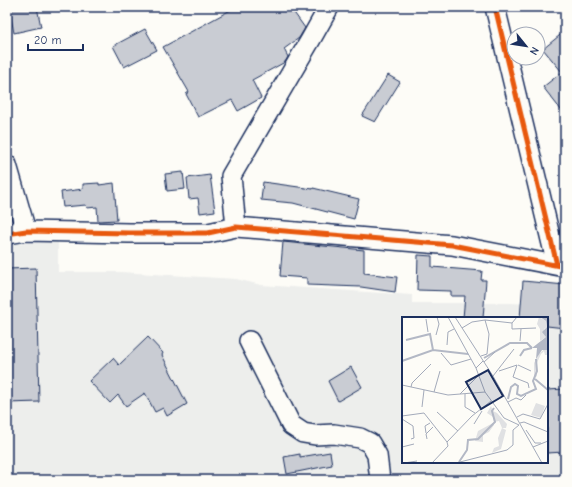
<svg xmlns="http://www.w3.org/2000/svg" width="572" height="487" font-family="'Comic Neue',sans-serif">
  <rect width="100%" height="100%" fill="#fdfcf7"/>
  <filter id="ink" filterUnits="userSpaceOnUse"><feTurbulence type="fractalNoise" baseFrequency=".025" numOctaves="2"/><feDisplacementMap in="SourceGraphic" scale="8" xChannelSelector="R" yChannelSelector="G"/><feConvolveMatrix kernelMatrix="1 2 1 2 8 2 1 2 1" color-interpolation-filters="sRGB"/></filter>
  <g filter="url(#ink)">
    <path fill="#edeeec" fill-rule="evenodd" d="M58,240v32h62l116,7 25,6 151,10v8h98l55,3v174h-558v-235zM403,318h144v144h-144z"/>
    <path fill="#c9ccd3" stroke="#1b2f5e" d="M9,7h28l4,20 -27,6z
      M236,7h54l15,21 -6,10 -15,11 4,8 -3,5 -33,18 9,18 -23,13 -6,-11 -34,17 -12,-23 3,-2 -26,-45z
      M145,29l12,21 -33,17 -11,-21z
      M565,31v84l-22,-28 19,-15 -19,-23z
      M388,75l12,7 -25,40 -13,-6z
      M183,172l2,17 -18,2 -2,-17z
      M210,175l5,36 -15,2 -2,-15 -9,1 -2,-21z
      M263,182l50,7v-1l46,11 -5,20 -61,-16 -32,-3z
      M99,183v2l15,-2 3,37 -19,1 -1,-14 -10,1 -1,-3 -23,2 -2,-15 22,-3v-5z
      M283,242l81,8v23l33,4 -2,15 -34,-5 -54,-2v-7l-27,-2z
      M418,255l14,1v11l50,4 -1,9h5l-3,38h-20l2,-22h-14v-5l-34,-1z
      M36,268l3,134 -32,1v-134z
      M523,281l42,4v43l-18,-2v-8h-27z
      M148,337l15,16 -1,2 25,49 -20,12 -4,-8 -8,4 -10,-19 -19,13 -8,-11 -8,8 -21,-22 24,-23 6,7z
      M351,367l11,20 -24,14 -10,-20z
      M565,389l-1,63 -17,1v-63z
      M330,452l2,13 -45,9 -3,-17 16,-3v3z"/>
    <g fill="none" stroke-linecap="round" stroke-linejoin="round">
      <defs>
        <path id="minor" d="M495,7l62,258
          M7,165l19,66
          M236,227l-5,-51 80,-137 18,-32
          M7,234l19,-3 103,2h79l28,-6 216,18 113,22
          M249,341l42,84 12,8 12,2 19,-1 26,4 10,5 7,12 3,25"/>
      </defs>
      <use href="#minor" stroke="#1b2f5e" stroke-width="22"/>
      <use href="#minor" stroke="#fdfcf7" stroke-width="19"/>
      <defs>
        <path id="cycleway" d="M495,7l62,258
          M7,234l19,-3 103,2h79l28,-6 216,18 113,22"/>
      </defs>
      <use href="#cycleway" stroke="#fdfcf7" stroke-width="8"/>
      <use href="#cycleway" stroke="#e8590c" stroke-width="5"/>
    </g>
  </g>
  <g transform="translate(402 317)">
    <rect width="146" height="146" fill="#fdfcf7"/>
    <path d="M137,0l7,4 1,6 -3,2 2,8 -6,4v-12l-3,-5zM146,29v9h-3l-1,-4 -3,3 -5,11 1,11 -3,3v-16l5,-9zM134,86l9,3 -4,12 -10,-3zM89,89l2,5 4,2 10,11 -1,4h-4l-3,-7 -5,1 -1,-5 -6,-4zM91,106l1,2 -5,7 -6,3v7l-8,-1 3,-10zM100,111l4,2 -5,19 -9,4 2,-5 5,-2 -1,-8z" fill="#e0e1e3"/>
    <path d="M138,0h8v28l-1,5h-5l-6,9 1,-11h-5l14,-11 -4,-5 5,-5 -1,-6z" fill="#b3b8c5"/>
    <path fill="none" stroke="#b3b8c5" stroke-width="2" d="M4,23l24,-6 3,16M118,39l4,-6 8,-2M82,41l26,-15h17l5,5M0,44l31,-11 35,4M133,62l13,11M106,82l3,-12 4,-3 3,2 -1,8 4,2 15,-7 -3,-8 4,-10 -1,-12M57,145l8,-12 1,-10 10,-1 17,-17 -3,-11 2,-3"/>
    <path fill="none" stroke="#a3aaba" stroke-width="1" d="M46,0l23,42M53,0l38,59 49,87M24,2l2,13M110,6v6l24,-1M60,11l10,-6 13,-2 27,3 5,-6M34,18l3,-11 -2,-7M118,24l1,-12M45,28l1,-13 6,-3M39,36l10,12 20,-6 5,9M79,39l6,-2 2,-20 -4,-14M81,44l-7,7 9,24 19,26 15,7M82,45l11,-10M116,48l13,6M97,54l18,-6 -4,12 15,6 1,5M91,59l21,-27M0,68l46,10 37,-3M9,70l1,-4 19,-19M32,75l6,-21M58,77l18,-18M63,77v13l10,6M106,85l8,-4 5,2 5,-5M20,90l2,-17M35,95l21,19M0,99l22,-3 23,29 1,4 -16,17M115,100l6,-3 17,5 8,-15M0,102l11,7 1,12 -3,1M118,106l4,-1 24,10M72,107l8,-13M124,113l9,13h6M24,116l-1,-7 5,-3M25,122l-1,-5 7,-7M45,125l25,-26 19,-15M0,130l12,-3M131,130l15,-6M2,146l13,-2M54,146l51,-13 6,-5v-15l6,-5"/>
    <path fill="#1b2f5e" fill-opacity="0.15" stroke="#1b2f5e" stroke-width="2" d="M86,53l15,26 -22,13 -15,-27z"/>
    <rect width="146" height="146" fill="none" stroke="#1b2f5e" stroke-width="2"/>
  </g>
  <rect width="572" height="487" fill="none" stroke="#fdfcf7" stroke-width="24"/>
  <rect x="12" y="12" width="548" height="463" fill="none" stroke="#1b2f5e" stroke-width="1.5" filter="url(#ink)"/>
  <g transform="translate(526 46) rotate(120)"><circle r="19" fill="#fdfcf7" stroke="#a3aaba"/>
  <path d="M0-3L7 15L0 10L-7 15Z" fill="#1b2f5e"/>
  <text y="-6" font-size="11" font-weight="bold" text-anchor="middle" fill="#1b2f5e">N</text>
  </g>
  <path d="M28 44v6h55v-6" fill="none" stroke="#1b2f5e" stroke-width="2"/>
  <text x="34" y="44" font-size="12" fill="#1b2f5e" stroke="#fdfcf7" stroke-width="3" paint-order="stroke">20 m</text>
</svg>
